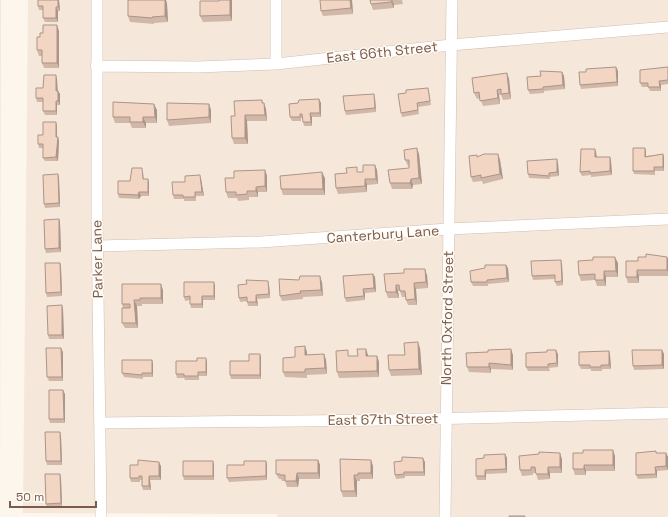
<svg xmlns="http://www.w3.org/2000/svg" width="668" height="517" font-family="'Space Grotesk',sans-serif">
  <rect width="100%" height="100%" fill="#fdf6ec"/>
  <path fill="#f5e8da" d="M0,0h1l-1,517z
    M28,0h640v517h-391v-3l-254,-1z"/>
  <g fill="none" stroke-linecap="round" stroke-linejoin="round">
    <defs>
      <path id="street" d="M97,0v219l4,298
        M276,0v64
        M96,66l102,1 78,-3 175,-19 217,-18
        M97,246l164,-4 187,-13 220,-10
        M100,423l285,-3 282,-7
        M445,517l7,-517"/>
    </defs>
    <use href="#street" stroke="#d1beb0" stroke-width="12"/>
    <use href="#street" stroke="#fff" stroke-width="11"/>
  </g>
  <path fill="#d1b7a8" d="M38,0h21l1,11h-2v11h-13l-2,-4v-8h-4l-1,-4z
    M128,0h38l1,4 1,18 -14,1v1l-24,-2 -2,-6z
    M219,0h13v21l-29,1 -3,-6 19,-15z
    M352,0l1,14 -30,2 -2,-5z
    M370,0h32l1,4 -9,1v3l-21,2 -2,-6z
    M59,31v37h-15l-2,-5v-7h-3l-2,-6 3,-13 3,-4z
    M616,67l2,4v15l-37,3 -1,-4 6,-13z
    M668,67v17l-7,1v6h-11l-2,-4h-6l-2,-4z
    M562,72l2,4 1,13 -21,2v2l-14,1 -2,-4 13,-14z
    M507,73l2,6 2,20 -8,1 -2,-5h-2l1,9 -17,2 -3,-8 -3,1 -3,-6z
    M57,79v12h1l2,3v11h-3v10h-12l-2,-4v-9h-6l-1,-4 7,-10z
    M429,92l2,13 -13,2 1,7 -17,3 -1,-4z
    M375,98l1,14 -30,3 -1,-4z
    M319,99l2,4v14h-9v9h-8l-1,-4v-4h-2v3h-9l-2,-4 8,-14z
    M262,100l1,3h1l2,6 1,12h-20l1,23h-14l-2,-6 3,-22z
    M209,104l2,6v13l-42,3 -2,-6z
    M157,110v13h-11v5h-14l-2,-5h-15l-2,-6z
    M57,126v11l2,4 -1,20h-13l-2,-3v-10h-4l-1,-4 5,-9z
    M645,148l1,4v4l17,-2 1,4v13h-9v4l-21,-1 -1,-3z
    M596,152l1,5h13l1,4 1,14 -21,2v-2l-9,1 -2,-4z
    M419,154l3,30 -9,1 -1,4h-20l-2,-6 19,-15v-2h-1l-3,-6z
    M498,154l2,6 3,19 -20,5 -1,-3 -9,1 -2,-5 6,-20z
    M558,163l1,13 -9,1v2l-21,-1 -1,-4z
    M375,165l2,5 1,14 -11,1v7l-29,2 -2,-6 23,-16h4z
    M265,170l2,6v16h-9v5h-9v3l-11,1 -1,-3h-9l-2,-6 8,-14z
    M143,172l1,7h4l1,4v13h-8l-2,3 -20,-1 -1,-4 12,-13z
    M58,174l1,4 1,29 -15,1 -1,-4z
    M325,178v17h-42l-2,-6z
    M201,179l3,17h-8v5h-12v-2h-10l-1,-4z
    M59,219l1,4 1,29 -15,1 -1,-4z
    M667,257l1,2v17h-29v7h-11l-2,-6 12,-16z
    M60,263l1,4 1,29 -15,1 -1,-4z
    M618,263v14h-12v9h-9l-2,-6 -14,1 -2,-6z
    M562,264l1,21 -6,1 -2,-4v-3l-22,1 -1,-4z
    M506,265l2,3 1,14 -21,2v2h-15l-2,-4z
    M373,274l2,3 1,15 -11,1v7l-19,2 -1,-4z
    M384,274l43,1 1,13 -12,1 1,16h-9l-2,-5v-3h-4l-2,-6h-2l1,7h-11l-2,-6z
    M299,280l23,2 1,14 -20,1v2l-21,2 -2,-5z
    M268,281l1,4 1,13 -13,1 1,7h-10l-1,-5 -7,1 -1,-4 8,-14z
    M215,286v14h-12v8h-12l-1,-4v-4l-5,1 -1,-4z
    M163,290v14h-21v2h-5l1,22h-13l-3,-5 1,-15 -1,-4z
    M63,309l1,30h-15l-1,-4z
    M420,348l2,27 -31,1 -2,-6 16,-15z
    M662,350l2,4v15l-30,1 -1,-4z
    M609,351l1,4 1,14h-9v2h-11v-2h-10l-2,-4z
    M63,352v29h-14l-2,-4z
    M307,352v3l17,-1 2,6 1,14 -20,1v3l-22,-1 -2,-5 12,-15z
    M558,354v13l-9,1 1,3h-22l-2,-4z
    M368,355v1h9l2,6v15l-40,1 -2,-6 21,-16z
    M513,355v15l-22,-1v4l-22,-1 -2,-5z
    M261,357v22h-30l-1,-4 19,-14z
    M152,360l1,4v13h-10v2l-19,-2 -2,-4z
    M207,362v14h-8v4h-14l-1,-2h-7l-1,-4z
    M65,394v29h-15l-1,-4z
    M61,436l1,29h-15l-1,-4z
    M573,453l42,3v15h-29v4h-11l-2,-6z
    M657,453h9l2,4v13l-11,1v7l-19,1 -2,-4z
    M505,454l2,4v15l-21,1v6h-9l-1,-4 8,-18z
    M340,459l33,7v13h-13v2h-3v16h-14l-2,-6z
    M562,459v14h-12v6l-12,1 -2,-7h-3v2l-11,1 -2,-6z
    M318,460l2,5v14h-21l-1,8h-11l-2,-6h-3l-1,-2h-2l-3,-5z
    M266,461l1,4v15l-38,2 -2,-4 17,-13z
    M425,462v14h-20v2l-9,1 -1,-4z
    M214,465v15h-30l-1,-4z
    M161,466v14h-11l1,10h-8l-1,-4v-6h-2v2h-9l-1,-4z
    M61,478l1,29 -15,1 -1,-4z"/>
  <path fill="#aa9588" d="M58,0h1l1,11 -2,-4z
    M165,0h1l1,4 1,18 -3,-6z
    M230,0h2v21l-2,-6z
    M350,0h2l1,14 -2,-6z
    M392,0l2,5v3l-3,-6z
    M56,7l2,4v11l-2,-4z
    M57,25l2,6v37l-2,-5z
    M616,67l2,4v15l-1,-4z
    M562,72l2,4 1,13 -2,-4z
    M507,73l2,6 2,20 -2,-6z
    M56,75l1,4 1,15 -2,-3z
    M659,81l2,4v6l-1,-4z
    M497,90l2,5 1,9 -2,-6z
    M58,91l2,3v11l-2,-4z
    M374,94l1,4 1,14 -1,-4z
    M319,99l2,4v14l-1,-4z
    M56,101l1,4v10l-1,-4z
    M264,103l2,6 1,12 -2,-6z
    M154,104l3,6v13l-2,-6z
    M209,104l2,6v13l-2,-6z
    M310,113l2,4v9l-1,-4z
    M245,115l2,6 1,23 -3,-6z
    M143,117l3,6v5l-3,-6z
    M56,122l1,4v13l1,-2 1,4 -1,20 -2,-4z
    M417,148l2,6 3,30 -3,-6z
    M645,148l1,4v9l-1,-4z
    M595,149l1,3 1,9 -2,-4z
    M498,154l2,6 3,19 -3,-5z
    M663,154l1,4v13l-1,-4z
    M610,157l1,4 1,14 -2,-4z
    M557,159l1,4 1,13 -2,-4z
    M375,165l2,5 1,14 -2,-5z
    M265,170l2,6v16l-2,-6z
    M322,172l3,6v17l-2,-6z
    M58,174l1,4 1,29 -1,-4z
    M200,175l1,4 3,17 -2,-4z
    M148,179l1,4v13l-1,-4z
    M365,179l2,6v7l-2,-6z
    M411,179l2,6 -1,4 -2,-6z
    M256,187l2,5v5l-2,-6z
    M139,192l2,4 -2,3 -1,-4z
    M59,219l1,4 1,29 -2,-4z
    M615,257l3,6v14l-2,-6z
    M667,257l1,2v13l-1,-2z
    M561,260l1,4 1,21 -1,-4z
    M60,263l1,4 1,29 -1,-4z
    M506,265l2,3 1,14 -2,-4z
    M425,269l2,6 1,13 -2,-6z
    M637,270l2,6v7l-2,-6z
    M604,271l2,6v9l-2,-6z
    M373,274l2,3 1,15 -2,-4z
    M320,276l2,6 1,14 -2,-6z
    M268,281l1,4 1,13 -1,-4z
    M214,282l1,4v14l-1,-4z
    M414,283l2,6 1,16 -2,-6z
    M161,284l2,6v14l-2,-6z
    M396,285l2,6 1,7 -3,-6z
    M363,289l2,4v7l-1,-4z
    M256,295l1,4 1,7 -2,-4z
    M202,296l1,4v8l-1,-4z
    M134,300l3,6 1,22 -2,-5z
    M62,305l1,4 1,30 -2,-4z
    M418,342l2,6 2,27 -3,-6z
    M305,346l2,6v9l-2,-6z
    M61,348l2,4v29l-1,-4z
    M366,349l2,6v7l-2,-6z
    M511,349l2,6v15l-2,-5z
    M556,350l2,4v13l-1,-4z
    M662,350l2,4v15l-2,-4z
    M609,351l1,4 1,14 -2,-4z
    M260,354l1,3v22l-1,-4z
    M324,354l2,6 1,14 -2,-6z
    M377,356l2,6v15l-2,-6z
    M206,358l1,4v14l-1,-4z
    M152,360l1,4v13l-1,-4z
    M489,363l2,6v4l-2,-6z
    M63,390l2,4v29l-1,-4z
    M60,432l1,4 1,29 -1,-4z
    M613,450l2,6v15l-2,-6z
    M560,453l2,6v14l-2,-6z
    M666,453l2,4v13l-2,-4z
    M505,454l2,4v15l-1,-4z
    M423,458l2,4v14l-1,-4z
    M318,460l2,5v14l-2,-6z
    M371,460l2,6v13l-2,-6z
    M213,461l1,4v15l-1,-4z
    M266,461l1,4v15l-1,-4z
    M159,462l2,4v14l-2,-4z
    M584,465l2,6v4l-2,-6z
    M548,467l2,6v6l-2,-5z
    M655,467l2,4v7l-1,-4z
    M485,470l1,4v6l-1,-4z
    M297,473l2,6 -1,8 -2,-6z
    M60,474l1,4 1,29 -1,-4z
    M354,475l3,6v16l-2,-6z
    M149,476l1,4 1,10 -2,-4z"/>
  <path fill="#f3d5c3" stroke="#aa9588" d="M38,0h20v7h-2v11h-13v-12h-5z
    M128,0h37v16l-13,1v1l-24,-2z
    M219,0h11v15l-30,1v-15h19z
    M320,0h30l1,8 -30,3z
    M370,0h22l-1,2 -20,2z
    M43,25h14v38h-15v-13h-5v-13h3v-4h3z
    M616,67l1,15 -37,3 -1,-13h7v-3z
    M668,67v13l-9,1 1,6h-12v-4h-8v-13z
    M540,71l22,1 1,13 -20,2v2l-15,1 -1,-13 14,-1z
    M507,73l2,20 -8,1v-5l-4,1 1,8 -18,3 -1,-9 -5,1 -2,-15z
    M44,75h12v16h2v10h-2v10h-13v-13h-7v-10h7z
    M428,88l2,13 -13,2 1,7 -17,3 -3,-19 8,-1v-3z
    M374,94l1,14 -30,3 -2,-15z
    M319,99l1,14h-10l1,9h-8l-1,-8h-2v3h-10l-1,-13 9,-1 1,-3z
    M262,100v3h2l1,12h-20v23h-13l-1,-22h4l-1,-15z
    M113,102l41,2 1,13h-12v5h-13v-5h-17z
    M167,103l42,1v13l-42,3z
    M43,122h13v15h2l-2,20 -13,1v-14h-5v-9h5z
    M417,148l2,30 -8,1 -1,4h-20l-2,-13 21,-2v-8h-4l-1,-10z
    M633,148h12v9l18,-3v13h-9v4h-21z
    M581,149h14v8h15v14l-20,2v-2l-10,1z
    M484,154h14l2,20 -19,4v-3l-10,2 -2,-21 8,-1v2z
    M557,159v13l-8,1v3l-21,-2 -1,-13z
    M363,165h12l1,14h-11v7l-29,2 -1,-14 12,-1 -1,-5 11,-1v5h6z
    M132,168h10l1,11h5v13h-9l-1,3 -20,-1v-13h12z
    M265,170v16l-9,1v4h-9v3l-11,1v-3h-10l-1,-14h9v-7z
    M322,172l1,17h-42l-1,-13z
    M58,174l1,29 -15,1 -1,-29z
    M200,175l2,17h-7v5h-12v-2h-10l-1,-13h13v-6z
    M59,219v29l-14,1 -1,-29z
    M646,254l21,3v13h-30v7h-11v-16h12v-4h8z
    M593,257h22l1,14h-12v9h-9v-6l-16,1 -1,-14 15,-1z
    M561,260l1,21 -7,1v-7l-23,1 -1,-15z
    M45,263h15l1,29 -15,1z
    M485,265h21l1,13 -20,2v2h-16l-1,-11 15,-3z
    M404,269h21l1,13 -12,1 1,16 -9,1 -1,-9h-5l-1,-6h-3v7h-10l-2,-18 20,-1z
    M373,274l1,14 -11,1 1,7 -19,2 -2,-22z
    M300,276h20l1,14 -21,1 1,2 -21,3 -1,-17 20,1z
    M246,280l22,1 1,13 -13,1v7h-9v-5l-8,1 -1,-13 9,-1z
    M184,282h30v14h-12v8h-12v-8l-6,1z
    M122,284h39v14h-21v2h-6l2,23h-14v-15h8v-4h-8z
    M62,305v30h-14l-1,-29z
    M418,342l1,27 -30,1 -1,-15h17l-1,-12z
    M305,346v9l19,-1 1,14 -20,1v3h-22v-14l12,-1v-10z
    M46,348h15l1,29h-15z
    M357,349h9v7h11v15l-40,1 -1,-21 12,-1v6h10z
    M511,349v16l-22,-2v4h-22l-1,-14 22,-1v-2z
    M547,350h9l1,13 -9,1v3h-22v-14l21,-1z
    M632,350h30v15l-29,1z
    M609,351v14h-8v2h-11v-2h-11v-13z
    M249,354h11v21h-30v-14h19z
    M197,358h9v14h-8v4h-14v-2h-8v-13h21z
    M122,360h30v13h-10v2l-20,-2z
    M49,390h14l1,29h-15z
    M45,432h15l1,29h-15z
    M583,450h30v15h-29v4h-11v-16h10z
    M656,451v2h10v13l-11,1 1,7 -20,1v-22z
    M539,452l21,1v14h-12v7h-12l-1,-7h-4v3h-11l-1,-14 20,-2z
    M505,454l1,15 -21,1v6h-9v-17l8,-1v-3z
    M402,457l21,1 1,14h-20v2l-9,1 -1,-13 8,-1z
    M340,459l31,1v13h-13v2h-4l1,16h-14z
    M138,460l21,2v14h-10v10h-7v-10h-3v2h-9v-13h8z
    M276,460h42v13h-21l-1,8h-11v-6h-5v-1h-4z
    M183,461h30v15h-30z
    M244,461h22v15l-39,2v-13h17z
    M45,474h15l1,29 -15,1z
    M509,516h16v1h-16z"/>
  <g text-anchor="middle" stroke-width="3" stroke-linejoin="round" paint-order="stroke">
    <g font-size="14" fill="#7a5c4d" stroke="#fffaf3">
      <text transform="translate(382 52) rotate(-6)" y="5">East 66th Street</text>
      <text transform="translate(383 234) rotate(-4)" y="5">Canterbury Lane</text>
      <text transform="translate(97 259) rotate(-91)" y="5">Parker Lane</text>
      <text transform="translate(447 318) rotate(-89)" y="5">North Oxford Street</text>
      <text transform="translate(383 419) rotate(-1)" y="5">East 67th Street</text>
    </g>
  </g>
  <path d="M10 501v6h86v-6" fill="none" stroke="#7a5c4d" stroke-width="2"/>
  <text x="16" y="501" font-size="12" fill="#7a5c4d" stroke="#fffaf3" stroke-width="3" paint-order="stroke">50 m</text>
</svg>
